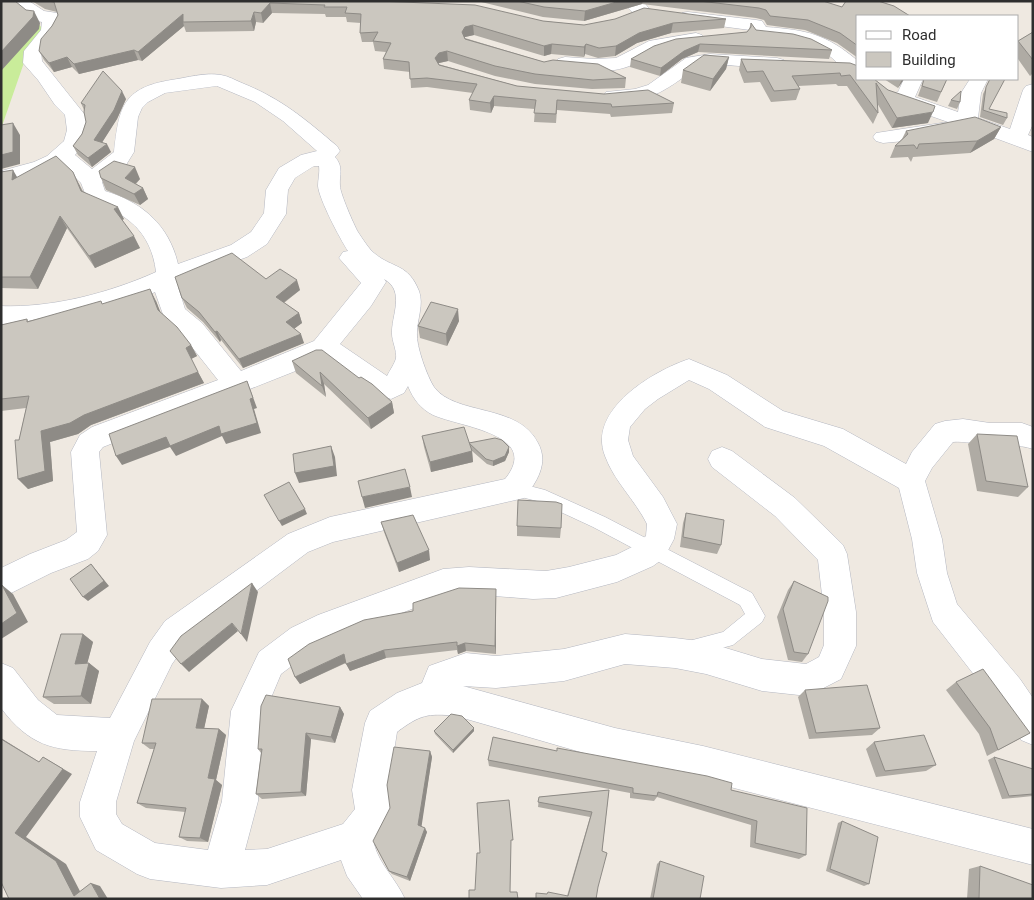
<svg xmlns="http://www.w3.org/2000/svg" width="1034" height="900" font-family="Roboto,sans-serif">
  <rect width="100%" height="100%" fill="#efe9e1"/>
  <path fill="#c9ec9a" d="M1,1h16l26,28 -16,25 -26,75z"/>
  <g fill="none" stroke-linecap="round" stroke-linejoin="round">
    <defs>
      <path id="service" d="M514,482l31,8 60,27 147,76 13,23 -3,6 -29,23 -42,11 -6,-2 -3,-6 3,-6 38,-10 22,-18 -5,-9 -147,-78 -56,-26 -28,-7 -3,-5 3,-5z"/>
      <path id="minor" d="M8,1h21l15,10 13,2c12,17 -11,26 -15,40 -1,3 0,6 0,8l43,54 3,15 -3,12 -10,13 17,14 22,-17c5,-44 8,-64 57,-72 15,-2 34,-8 50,-5 7,1 14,5 21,8 40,16 63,36 95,63l3,5 -5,6c9,10 4,18 5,29 0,7 14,39 18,46 4,6 11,17 16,21 19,16 34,10 45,38 5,14 -2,28 -2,42 -1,13 10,43 17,54 21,29 84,16 104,56 11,20 -1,39 -14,55l-191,44 -25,10 -121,91 -15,21 -38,77 -18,61v12l6,10 33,19 53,7 14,-49 9,-90 28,-59 32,-24 27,-13 125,-46 26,-2 77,4 23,-4 47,-12 16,-8 14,-11 1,-12c-12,-24 -33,-43 -42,-68 -18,-46 48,-85 84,-97l38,16 56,36 60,18 63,35 6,-12 23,-28 10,-3 18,-2 27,4h32l11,4v22c-15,-5 -29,-3 -44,-4 -13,-1 -24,-4 -36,-3l-21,26 -7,13 17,58 5,34 10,31 63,75 13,19v47l-12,-5 -25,-37 -63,-81 -16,-49 -5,-34 -13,-51 -75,-42 -59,-19 -56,-38 -20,-9 -31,19 -13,10 -15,18 -2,13 5,16 30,41 14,27 -3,15 -10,19 -11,8 -36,16 -61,16 -23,1 -64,-5 -26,3 -104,40 -26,13 -32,24 -16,38 -7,89 -13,49 22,-1 76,-25 12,-15 -3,-19 13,-67 5,-12 27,-18 25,-10 7,-17 37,-13 30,3 68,-7 61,-15 50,4 31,4 56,17 44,5 13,-7 5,-12v-33l-6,-52 -43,-44 -63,-49 -4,-8 4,-8 10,-4 10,4 63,47 48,47 4,9 9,58v34l-15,33 -33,17 -46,-5 -56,-17 -31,-6 -50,-4 -61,17 -68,7 -33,-2 152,42 88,18 330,83v36l-330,-85 -88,-18 -159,-46c-29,-3 -36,-1 -59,16l-9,58 3,22 -17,32c5,20 22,35 31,55h-42l-16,-23 -6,-16 -74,25 -46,3 -71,-9 -13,-5 -41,-24 -16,-33v-15l17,-51c-45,0 -68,-6 -96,-43v-45l12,5 25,32 19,15 53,3 40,-76 15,-21 123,-87 42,-17 175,-38c37,-45 -45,-52 -72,-64 -12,-6 -20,-16 -25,-29l-4,7 -13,6 -19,-7 -46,-32h-7l-26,12 -190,75 -4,5 8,83 -9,16 -10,8 -37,14 -50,25v-30l29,-14 36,-14 11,-8 -6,-80 9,-17 12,-8 126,-47 -34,-43 -19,-17 -10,-28c-39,19 -110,34 -154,32v-18c51,2 108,-13 155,-34 -5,-41 -30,-60 -68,-71l-7,-18 -19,-18 -27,11 -34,9v-14l33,-9 13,-6 17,-15 3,-11 -2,-15 -10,-10 -17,-25 -15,-17 1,-12 17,-21 1,-8 -9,-2zM217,86l38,16 28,19 34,30 -16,4 -22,13 -13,22 -2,23 -13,19 -20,13 -53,19c-9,-39 -36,-62 -73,-73l-3,-9 24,-17 8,-13 4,-35 4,-9 6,-6 17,-9zM314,166h5c1,7 -1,13 -1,20 1,13 22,53 30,65l-5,1 -4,6 22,25 -47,58 -73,30 -39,-48 -17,-14 -7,-22 1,-6 68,-24 20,-13 19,-30 2,-24 7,-12zM384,279c22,12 7,37 8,55 0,7 5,17 4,24 -1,5 -6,12 -9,18l-47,-32 31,-38 15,-24z
        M625,1h18l8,10 -3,4c-11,3 -19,-3 -23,-14z
        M688,12l68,8 6,1 4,6c41,3 60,7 92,34v16c-14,-4 -22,-18 -34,-25 -18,-13 -43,-13 -64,-15l-6,-1 -4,-6 -68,-9 -3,-4 3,-4z
        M696,33l6,2 3,4 -3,4c-14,3 -28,3 -42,7 -11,3 -18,11 -28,15 -21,9 -51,8 -74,2l-2,-4 2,-4 7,-2 29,2 22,-1 33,-17z
        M710,54l67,4 7,2 2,4 -2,4 -7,2c-21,-2 -58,-8 -77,-3 -6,1 -13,8 -19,12 -22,16 -47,28 -75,21l-3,-4 3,-4 29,-3 13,-4 38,-27z
        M904,79h19l-8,18 43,15 3,-19 9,-14h18l-7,14 -3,25 32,11 13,-39 3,-4 7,-2v40l-5,11 5,2v15l-65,-24 -53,12 -32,3 -7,-2 -3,-4 3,-4 72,-11 -57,-20 -3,-4 3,-4 7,-2z"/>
    </defs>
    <use href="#service" stroke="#b4b7c1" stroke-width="1"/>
    <use href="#minor" stroke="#b4b7c1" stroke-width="1"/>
    <use href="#service" fill="#fff" fill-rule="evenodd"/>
    <use href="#minor" fill="#fff" fill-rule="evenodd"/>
  </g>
  <path fill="#afaba4" d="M32,1h345l166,20 41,4 142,-6 -2,9 -53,5 -34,10 -22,13 -17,2 -13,-4 -1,3 -33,-3 -7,2 -70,-21 -9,2v1l79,24 82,16 -1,10 -33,1 -57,-5 -40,-8 -47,-15 -9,2 -1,1 79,22 157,17 -2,10 -61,4 -1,-3 -53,-4 -1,13 -22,-1 1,-13 -41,-3 -3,7 -21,-3 -1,-10 4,-7 -46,-6 -16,1 -1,-16 -26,-3 -1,-10 3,-7 -11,-1 -2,-9h-11l-2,-9 1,-10 -14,-1 -1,-5h-20l-1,-3 -53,-1 -9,10 -7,-1 -2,9 -68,1 -2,-6 -42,35 -4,-1 -59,14 -7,-7 -18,5 -10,-12 -5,-9 19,-36 -1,-3 -12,-3z
    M477,1h346l35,15v42l-21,-15 -32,-13 -38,-5 -3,-5 -8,-2 -114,-14 -58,17 -41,-4z
    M751,23l5,7 76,20 -3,9 -131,-7 -16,7 -22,17 -30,-9 1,-8 116,-27 2,-3z
    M1033,32v41l-3,3 -12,-17v-18z
    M729,57l-3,12 -16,22 -29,-8 2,-13z
    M741,59l117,7 16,13 54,44 -36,5 -15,-25 1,10 -5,11 -26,-38h-9l-2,-2 -38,2 2,3 -4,11 -25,2 -11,-20 -16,1 -5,-13z
    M884,79h20l-6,9z
    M924,79h23l-10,23 -19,-6z
    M990,79l-1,30 18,9 -4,7 -23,-8 3,-23z
    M126,99l-9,20 -15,23 9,10 -19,15 -14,-12 -5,-9 9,-12 4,-12 -2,-12 -3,-7z
    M951,100l9,2 -3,7 -9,-3z
    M1001,127l-7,12 -24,14 -57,4 -2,5 -3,-5 -18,1 5,-12 7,-7 4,-8z
    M1,172l16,6 62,6 4,7 41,28 -2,1 18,28 -45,20 -28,-40 -29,61 -37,-1z
    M101,178l39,1 -4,5 7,4 5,11 -8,6 -34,-15z
    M266,279l34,11 -16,13 15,10 3,10 -8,5 10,15 -61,25 -22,-28 -1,2 -17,-20 -16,-14 -5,-10z
    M156,301l4,11 31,33 6,11 -6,3 13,24 -113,42 -13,9 -28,8 3,39 -25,8 -9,-49 7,-32 -25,3v-86l26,-6 1,2 75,-17z
    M459,321l-12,25 -27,-8 -2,-12z
    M292,361l67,17 33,24 2,11 -23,16 -47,-45 2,13 -30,-24z
    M977,434l51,53 -10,10 -41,-6 -9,-47z
    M422,436l47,6 40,10 -4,9 -12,5 -6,-2 -15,-13 1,11 -42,10 -7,-25z
    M686,513l35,32 -4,9 -37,-7 3,-24z
    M381,522l49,38 -31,12 -15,-40z
    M517,526l44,2 -1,10 -43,-2z
    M794,581l14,73 -6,8 -14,-2 -11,-43 11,-27z
    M496,598v56l-30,-3 -8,3 -1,-4 -71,8 -36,13 -4,-8 -46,21 -5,-7z
    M83,634l10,8 -6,21h2l10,8 -8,33h-37l-11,-7z
    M956,682l74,51 -43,23 -8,-22 -33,-44z
    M805,690l75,38 -8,7 -63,4 -11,-42z
    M202,699l7,7 -5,22 15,1 7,6 -10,45 6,5 -14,57 -21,-1 -8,-4 6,-25 -39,-4 -9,-5 17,-54h-4l-8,-6z
    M340,707l4,7 -9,29 -24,-4 -5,57 -44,3 -6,-5 5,-41 -3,-4z
    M474,728v3l-21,22 -18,-19 -1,-3z
    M874,742l62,23 -10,6 -50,6 -10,-28z
    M430,751l2,6 -11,69 6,6 -17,49 -18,-7 -3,-3z
    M994,757l39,12v27l-31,3 -14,-39z
    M488,760l243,30 75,65 -7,4 -49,-12 1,-22 -94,-28 -3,4 -24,-3v-5l-141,-27z
    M609,790l-11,97 -31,9 23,-79 -52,-10 1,-10z
    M842,821l27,63 -5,2 -38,-15 12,-48z
    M660,861l40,38h-50l7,-35z
    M980,866l53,33h-66l2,-30z"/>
  <path fill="#8e8b86" d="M620,1h23l-1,3 -58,17 1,-10z
    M270,3l2,10 -9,10 -2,-10z
    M34,11l6,12 -1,6 -38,42v-19z
    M254,12l2,10 -2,9 -3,-10z
    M183,14v8l1,4 -42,35 -4,-9z
    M673,23l-2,10 -34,10 -22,13 1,-10 23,-13z
    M473,25l1,10 -9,2 -3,5v-10l3,-5z
    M552,44l-1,10 -7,2v-10z
    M586,44l-1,10 -1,3v-10z
    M700,44l-2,8 -16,7 -22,17 1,-8 23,-17z
    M134,50l4,10 -59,14 -5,-10z
    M447,51l1,10 -9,2 -3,5 -1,-10 4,-5z
    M67,57l5,10 -18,5 -5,-9z
    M729,57l-3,12 -16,22 3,-12z
    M902,79h2l-6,9z
    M122,91l4,8 -9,20 -19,30 -4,-9z
    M494,96v10l-3,7 -1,-10z
    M933,112l-5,11 -36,5 5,-10z
    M13,123l7,12v29l-19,5v-14z
    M1001,127l-7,12 -24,14 7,-12z
    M107,144l4,8 -19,15 -4,-9z
    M135,167l5,12 -10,10 -5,-11z
    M13,170l7,12 -8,-2z
    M73,172l6,12 8,19 -6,-12z
    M143,188l5,11 -8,6 -6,-11z
    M118,207l6,12 -4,2 -6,-12z
    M60,216l7,12 -29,61 -8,-12z
    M134,236l6,12 -45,20 -6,-12z
    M297,280l3,10 -21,16 -3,-9z
    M150,289l6,12 8,20 -6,-11z
    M458,309l1,12 -12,25 -1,-12z
    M299,313l3,10 -12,9 -4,-10z
    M217,331l4,9 -1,2 -5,-10z
    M301,334l3,9 -61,25 -4,-9z
    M191,345l6,11 -6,3 -5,-11z
    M198,372l6,11 -113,42 -13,9 -28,8 3,39 -25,8 -10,-10 23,-48 43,-16z
    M320,372l4,12 2,13 -4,-11z
    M247,381l10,27 -3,1 7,24 -35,11 -4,-8 -46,20 -6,-9 -48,18 -6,-9 134,-57z
    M392,402l2,11 -23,16 -3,-11z
    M331,446l4,11 2,19 -38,7 -4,-10z
    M509,447v5l-4,9 -12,5v-5z
    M472,451l1,11 -42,10 -1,-10z
    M410,487l2,10 -47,11 -3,-11z
    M305,509l2,5 -25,12 -3,-5z
    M429,550l1,10 -31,12 -2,-9z
    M91,564l18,22 -21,15 -5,-4z
    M252,583l6,9 -11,50 -6,-8z
    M2,585l11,9 15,28 -27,17z
    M496,589v65l-1,-8z
    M232,623l6,8 -49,41 -8,-8z
    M83,634l10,8 -8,30 -10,-8z
    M465,643l1,8 -8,3 -1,-8z
    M384,650l2,8 -36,13 -4,-7z
    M344,654l3,8 -47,22 -5,-7z
    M89,663l10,8 -8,33 -10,-8z
    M202,699l7,7 -6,28 -7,-6z
    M340,707l4,7 -9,29 -4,-6z
    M474,728v3l-21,22v-3z
    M219,729l7,6 -10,45 6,5 -14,57 -8,-4 8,-60z
    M306,733l5,6 -5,57 -5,-4z
    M1,738l48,30 -10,-6 -38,-23z
    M430,751l2,6 -11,73 -3,-5z
    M43,757l29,17 -46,63 40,27 18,35 -10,-3 -59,-63z
    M425,828l2,4 -17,49 -3,-4z
    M91,883l9,3 8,13h-8z"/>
  <path fill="#cbc7bf" stroke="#8e8b86" d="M1,1h14l11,9 8,1 -1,6 -32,35z
    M48,1h329l98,4 68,16 41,4 31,-6 29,-11 82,11 -53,4 -34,10 -23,13 -17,2 -13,-4 -2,3 -32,-3 -8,2 -71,-21 -8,2 -3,5 3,7 79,23 9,-2 45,4 28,14 -33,2 -58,-6 -40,-8 -48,-15 -8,2 -4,5 4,7 78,21 87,8 44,-4 26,13 -62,4 -1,-3 -54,-4 -1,14 -22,-1 2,-13 -42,-4 -4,7 -21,-3 8,-16 -50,-6 -17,1 -1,-17 -26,-3 8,-16 -18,-2 5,-9 -18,1 1,-19 -16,-1 2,-6h-23l1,-2 -55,-2 -9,10 -7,-1 -3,9 -68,1v-8l-45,38 -4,-2 -60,14 -7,-7 -18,6 -10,-12 2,-12 11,-13 6,-11 -4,-13z
    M517,1h103l-35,10 -41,-4z
    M699,1h124l19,6 4,-6h32l16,5 16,10h-52v30l-18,-13 -32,-13 -38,-4 -4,-6 -7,-2z
    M751,23l5,7 37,4 18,5 21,11 -132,-6 -16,7 -23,17 -30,-9 23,-13 22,-7 71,-7 4,-5z
    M1033,32v28l-15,-19z
    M704,55l25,2 -16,22 -30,-9z
    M741,59l109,4 8,3v13h16l14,11 47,16 -2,6 -36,6 -21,-35 2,30 -28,-38 -9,1 -1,-3 -48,3 8,13 -26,2 -11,-20 -16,1z
    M103,71l19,20 -8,19 -20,30 13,4 -19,14 -15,-12 9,-12 4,-12 -2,-10 1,-7 -4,-2z
    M924,79h23l-6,13 -19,-6z
    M990,79h15l-16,30 18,4v5l-24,-8 3,-23z
    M961,91l-1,11 -9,-2z
    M975,117l26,10 -24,14 -58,3 -2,5 -3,-4 -19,1 13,-12 -2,-3z
    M13,123v29l-12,3v-30z
    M56,156l17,16 8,19 37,16 -4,2 20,27 -45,20 -29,-40 -30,61h-29v-105l12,-2 -1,10z
    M114,161l21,6 -10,11 18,10 -9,6 -33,-16 -2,-7z
    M232,253l34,26 14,-10 17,11 -21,17 23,16 -13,9 15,12 -62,25 -22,-28 -2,1 -16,-20 -17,-14 -7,-21z
    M150,289l8,21 19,17 14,18 -5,3 12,24 -114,43 -14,8 -29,8 4,40 -27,8 -3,-39h4l10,-44 -28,3v-74l26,-6v3l74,-21 1,3z
    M431,302l27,7 -12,25 -28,-8z
    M316,350h6l37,28 2,-1 11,7 20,18 -24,16 -48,-46 2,14 -30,-25z
    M247,381l6,17 -3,1 7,24 -36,11 -2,-8 -49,20 -4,-9 -50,19 -7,-22z
    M464,427l8,24 -42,11 -8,-26z
    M977,434l40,2 11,51 -42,-6z
    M495,438l7,2 7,7 -4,9 -12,5 -7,-2 -17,-16z
    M331,446l3,20 -39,7 -2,-19z
    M405,469l5,18 -48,10 -4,-16z
    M289,482l16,27 -26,12 -15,-26z
    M518,500l38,2 6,2 -1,24 -44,-2z
    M686,513l38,7 -3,25 -38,-8z
    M413,515l16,35 -32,13 -16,-41z
    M91,564l13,17 -21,16 -13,-18z
    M794,581l34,16v4l-20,53 -14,-2 -11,-43z
    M252,583l-11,51 -9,-11 -51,41 -11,-13 11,-15z
    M2,585l15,28 -16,11v-38z
    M459,588l37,1 -1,57 -30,-3 -8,3v-4l-73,8 -38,14 -2,-10 -49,23 -7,-18 21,-15 55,-24 49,-9v-8z
    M61,634h22l-8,30 14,-1 -8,33 -38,1z
    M983,669l47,64 -32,17 -8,-22 -34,-46z
    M867,685l13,43 -64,5 -11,-43z
    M266,695l74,12 -9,30 -25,-4 -5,59 -45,2 6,-45h-4l3,-43z
    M152,699h50l-6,29 23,1 -11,49 7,1 -15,59 -21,-1 7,-29 -49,-5 19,-60h-14z
    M451,714l11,2 12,12 -21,22 -19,-19z
    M924,735l12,30 -51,6 -11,-29z
    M493,737l64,14v-3l150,28 25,7 -1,7 76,18 -1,47 -51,-12 2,-22 -99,-29 -1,4 -24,-3v-5l-145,-28z
    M1,739l38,23 4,-5 20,12 -48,64 41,28 18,35 17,-13 9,16h-91l-8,-17z
    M394,747l36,4 -12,74 7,3 -18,49 -18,-6 -16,-30 17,-33 -3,-23z
    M994,757l39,12v25l-24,2z
    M609,790l-7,61 5,2 -9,34 -2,12h-60v-6l11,1 1,-2 20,4 24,-84 -54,-10 1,-5z
    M509,800l4,40h-2l-1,52h7l1,7h-49v-9h6l2,-37h3l-3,-50z
    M842,821l36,16 -9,47 -39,-15z
    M660,861l44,15 -4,23h-47z
    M980,866l53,19v14h-54z"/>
  <rect width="1034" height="900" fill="none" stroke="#2e2e2e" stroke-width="5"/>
  <rect x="856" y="15" width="162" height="65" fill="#ffffff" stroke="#ababab"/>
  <rect x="866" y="31" width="25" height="8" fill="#ffffff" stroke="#ababab"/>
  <text x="902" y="40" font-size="15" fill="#2e2e2e">Road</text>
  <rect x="866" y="52" width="25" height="15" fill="#cbc7bf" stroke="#ababab"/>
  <text x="902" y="65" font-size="15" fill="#2e2e2e">Building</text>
</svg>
